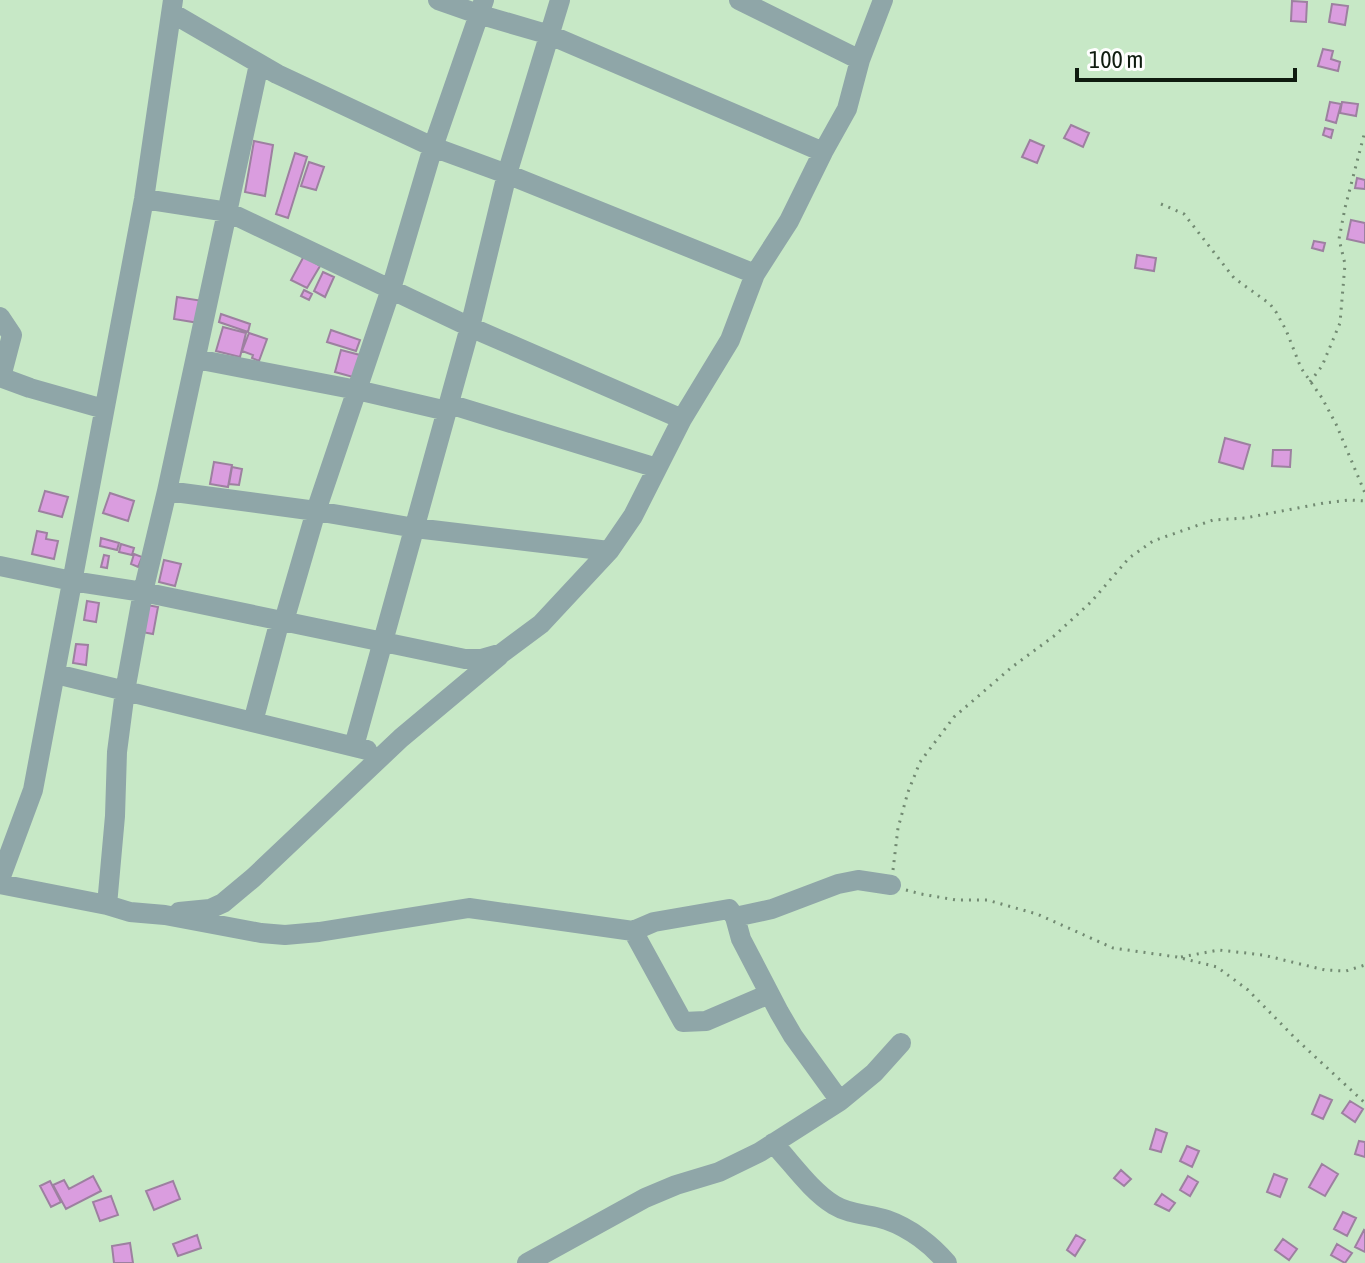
<svg xmlns="http://www.w3.org/2000/svg" width="1365" height="1263" font-family="'Asap Condensed',sans-serif">
  <rect width="100%" height="100%" fill="#c7e8c6"/>
  <path fill="#da9ddf" stroke="#9d80a0" stroke-width="2" d="M1292,1l15,1 -1,20 -15,-1z
    M1332,4l16,2 -3,19 -16,-3z
    M1323,49l10,2 -2,8 9,3 -2,9 -20,-5z
    M1330,102l11,2 -5,19 -10,-3z
    M1342,102l16,2 -2,12 -16,-3z
    M1071,125l18,8 -6,14 -19,-9z
    M1325,128l8,2 -2,8 -8,-3z
    M1030,140l14,6 -7,17 -15,-6z
    M254,141l19,4 -8,51 -20,-4z
    M295,153l12,4 -19,61 -12,-4z
    M309,162l15,5 -8,23 -15,-4z
    M1357,178l8,2v9l-10,-1z
    M1351,220l14,3v20l-18,-4z
    M1314,241l11,2 -2,8 -11,-3z
    M1137,255l19,3 -2,13 -19,-3z
    M304,256l16,10 -13,22 -16,-8z
    M323,272l11,5 -9,20 -11,-6z
    M304,290l8,4 -3,6 -8,-4z
    M177,297l26,4 -4,22 -25,-4z
    M221,314l29,10 -2,8 -29,-10z
    M223,327l23,6 -6,24 -24,-6z
    M331,330l29,10 -4,11 -29,-9z
    M249,333l18,6 -8,22 -7,-3 1,-3 -11,-4z
    M341,350l19,5 -7,22 -18,-5z
    M1225,438l25,7 -7,24 -24,-7z
    M1273,450h18l-1,17 -18,-1z
    M214,462l18,3 -4,22 -18,-3z
    M232,467l10,2 -3,16 -10,-1z
    M45,491l23,6 -6,20 -23,-6z
    M110,493l24,8 -6,20 -25,-8z
    M37,531l10,2 -1,6 12,2 -4,18 -22,-5z
    M101,538l18,5 -2,7 -17,-4z
    M121,544l13,4 -2,7 -13,-3z
    M134,554l8,3 -4,10 -7,-3z
    M104,555l5,1 -2,12 -6,-1z
    M164,560l17,4 -6,22 -16,-4z
    M87,601l12,2 -3,19 -12,-2z
    M147,605l11,2 -5,27 -11,-2z
    M76,644l12,1 -2,20 -13,-2z
    M1320,1095l12,5 -9,19 -11,-5z
    M1350,1101l13,8 -8,13 -13,-9z
    M1156,1129l11,4 -6,19 -11,-3z
    M1359,1141l6,1v15l-10,-3z
    M1187,1146l12,5 -7,16 -12,-6z
    M1322,1164l16,10 -13,22 -16,-9z
    M1121,1170l10,9 -7,7 -10,-8z
    M1274,1174l13,5 -7,18 -13,-5z
    M93,1176l8,15 -35,18 -13,-24 11,-5 5,9z
    M1188,1176l10,6 -8,14 -10,-6z
    M50,1181l11,21 -10,5 -11,-21z
    M173,1181l7,18 -26,11 -8,-19z
    M1162,1194l13,9 -6,8 -14,-7z
    M111,1196l7,19 -18,6 -7,-19z
    M1343,1212l13,6 -9,18 -13,-7z
    M1364,1230l1,1v21l-10,-5z
    M197,1235l4,13 -23,8 -5,-12z
    M1076,1235l9,5 -10,16 -8,-6z
    M1283,1239l14,10 -8,11 -14,-10z
    M130,1243l3,20h-19l-2,-17z
    M1337,1244l15,9 -7,10 -14,-8z"/>
  <g fill="none" stroke-linecap="round" stroke-linejoin="round">
    <path stroke="#728a72" stroke-width="3" stroke-dasharray="2 6" stroke-linecap="butt" d="M1161,204l23,10 50,64 36,26 6,8 10,18 15,38 21,30 14,26 29,69
      M1310,382l12,-16 18,-43 5,-59 -6,-25 6,-31 20,-77
      M893,870l5,-42 10,-36 12,-30 34,-45 58,-50 42,-31 37,-34 38,-44 24,-17 60,-21 32,-2 79,-15 25,-3 16,1
      M906,890l15,4 35,6h31l50,14 76,34 64,9 40,10 31,23 48,49 69,64
      M1181,957l38,-7 44,5 62,15 21,1 19,-6"/>
    <path stroke="#8fa6a8" stroke-width="20" d="M438,0l40,14 72,21 273,117
      M739,0l121,60
      M172,13l105,61 156,73 74,27 248,100
      M144,199l84,13 242,115 212,92
      M0,317l12,18 -11,42
      M196,359l161,31 90,21
      M0,377l30,11 74,21
      M449,404l208,64
      M167,491l149,20 99,17 194,23
      M0,566l72,15 71,11 322,67h16l21,-6 39,-29 68,-73 24,-35 49,-97 48,-79 25,-66 34,-53 34,-69 24,-43 13,-49 23,-60
      M284,621l32,-110 75,-222 42,-142 51,-147
      M56,674l311,76
      M253,722l27,-102
      M354,746l116,-419 37,-153 53,-174
      M0,879l33,-89 111,-591 29,-199
      M0,884l107,21 23,7 35,3 96,18 24,2 34,-3 150,-24 164,23 21,-9 75,-13 6,8 6,22 38,73 14,24 47,65
      M107,905l8,-89 2,-64 8,-61 18,-99 24,-101 92,-427
      M179,912l31,-3 13,-6 30,-25 148,-140 98,-82
      M735,917l37,-8 66,-25 20,-4 33,5
      M633,931l50,91 23,-1 63,-27
      M773,1143c19,20 37,47 61,62 16,10 36,9 53,15 23,8 45,25 60,43
      M527,1263l118,-65 31,-13 43,-13 41,-20 80,-51 34,-28 27,-30"/>
  </g>
  <path d="M1077 68v12h218v-12" fill="none" stroke="#0f1b0f" stroke-width="4"/>
  <text x="1089" y="68" font-size="24" fill="#0f1b0f" stroke="#fefefe" stroke-width="6" paint-order="stroke">100 m</text>
</svg>
